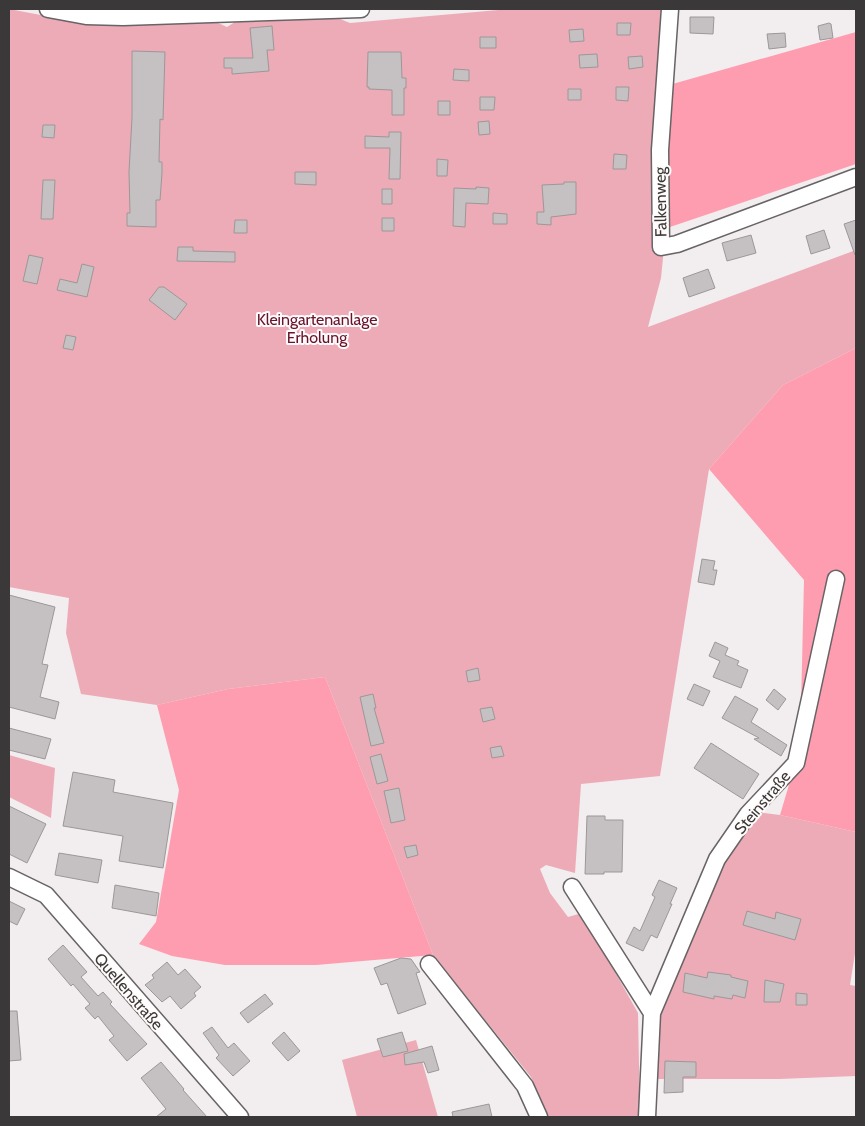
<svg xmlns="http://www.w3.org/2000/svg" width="865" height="1126" font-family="Cabin,sans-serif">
  <rect width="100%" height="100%" fill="#f2edee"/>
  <path fill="#edabb7" d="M9,9l74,14 133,-1 11,5 8,-5 90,-9 25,10 160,-14h155l1,219 -5,50 -13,49 208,-77v98l-73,37 -74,84 -49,307 -79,8 -6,89 -29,-8 -6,4 10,24 18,24 14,-4 56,100 2,104h-92l-17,-40 -98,-122 -108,-278 -97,12 -71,16 -76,-11 -15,-61 3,-35 -60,-11z
    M9,755l46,13 -4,50 -42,-21z
    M748,811l32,4 76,17v115l-6,38 6,1v90l-77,3h-124l2,-62 67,-158z
    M416,1040l22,77h-81l-15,-57z"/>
  <path fill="#ff9db0" d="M856,32v132l-189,64 2,-143z
    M856,348v484l-76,-17 20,-67 4,-168 -95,-111 74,-84z
    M325,677l108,278 -117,10h-91l-53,-9 -33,-12 17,-22 23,-132 -22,-85 71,-16z"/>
  <path fill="#c5c0c1" stroke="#9c9798" d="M690,17h24l-1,17 -23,-1z
    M617,23h14l-1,12h-13z
    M829,23l2,1 2,14 -13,2 -2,-14z
    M272,26l2,24h-7l2,21 -37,3v-6h-8v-10h29l-3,-30z
    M583,29l1,12 -14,1 -1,-12z
    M785,33l1,14 -17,2 -2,-15z
    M480,37h16v11h-16z
    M132,51l33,1 -2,68 -3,-1 -1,43h3v11l-2,27h-4v27l-29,-1v-13h3l-1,-41 3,-54z
    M368,52h33l1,26h4v10h-2v27h-12v-25l-23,-1v-2h-2z
    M597,54l1,13 -18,1 -1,-13z
    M642,56l1,11 -14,2 -1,-12z
    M454,69l15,1v11l-16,-1z
    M616,87h13l-1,14 -12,-1z
    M568,89h13v11h-13z
    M480,97h15l-1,13h-14z
    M438,101h12v14h-12z
    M489,121l1,13 -11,1 -1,-13z
    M43,125h12l-1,13 -12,-1z
    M389,132h12l-1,47h-11l1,-31h-25v-12l24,1z
    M614,154l13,1 -1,14h-13z
    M437,159l11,1 -1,16h-10z
    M295,172h21v13l-21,-1z
    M43,180h12l-2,39h-12z
    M564,182h12v32l-25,3v8l-14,-1v-12h7l-2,-27 22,-1z
    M476,187l13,1 -1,16 -22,-1 -1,24 -12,-1 1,-38 22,1z
    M382,189h10v15h-10z
    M493,213l14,1v10h-14z
    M382,218h12v13h-12z
    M235,220h12v13h-13z
    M856,220v35h-1l-11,-31z
    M824,230l6,18 -19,6 -5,-18z
    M751,235l5,18 -29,8 -5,-18z
    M178,247h15v4l42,1v10l-58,-1z
    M29,255l14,3 -6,26 -14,-3z
    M82,264l12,3 -7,30 -30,-7 3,-11 17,4z
    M708,269l7,19 -26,9 -6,-19z
    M159,287h5l23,17 -12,16 -26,-20z
    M66,335l10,2 -3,13 -10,-2z
    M702,559l13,2 -2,9h4l-3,15 -16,-3z
    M9,595l46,12 -13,57 6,1 -8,32 19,5 -4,17 -46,-12z
    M715,642l13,6 -3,7 14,6 -2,4 11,5 -7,18 -28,-11 7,-16 -11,-5z
    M478,668l2,12 -12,2 -2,-11z
    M694,684l16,7 -7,15 -16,-7z
    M774,689l12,10 -8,11 -12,-10z
    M373,694l3,14h-2l10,35 -13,3 -11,-49z
    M735,696l23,13 -7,13 36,23 -6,11 -27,-17 5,-1 -37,-20z
    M492,707l3,12 -12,3 -3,-13z
    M9,728l42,11 -6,20 -36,-9z
    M711,743l48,31 -16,25 -49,-31z
    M501,746l3,10 -12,2 -2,-10z
    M381,754l7,27 -11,3 -7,-27z
    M73,772l42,8 -2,12 60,11 -10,65 -44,-7 4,-25 -60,-10z
    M399,788l6,32 -14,3 -7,-32z
    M9,806l37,18 -19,39 -18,-9z
    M587,816h18v4h18l-1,52h-18v2h-19z
    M416,845l2,10 -11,3 -3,-11z
    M59,853l43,7 -4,23 -43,-8z
    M659,880l18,8 -7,16h2l-15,34 -6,-3 -8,16 -17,-8 8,-16 6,4 15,-34 -3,-2z
    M115,885l44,8 -3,23 -44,-8z
    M9,901l16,8 -8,16 -8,-4z
    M747,911l28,8 1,-7 25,7 -6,21 -52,-15z
    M63,945l24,27 -6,5 17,19 5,-4 9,10 -2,2 37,40 -20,17 -18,-21 5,-4 -16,-20 -3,3 -10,-11 5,-4 -17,-20 -2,2 -23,-27z
    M401,958l10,1 9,13 -4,1 10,31 -28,10 -11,-31 -6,2 -7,-17z
    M167,962l11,13 7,-6 16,18 -7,6 2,3 -15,13 -11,-13 -8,6 -17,-17 9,-7 -2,-3z
    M708,972l23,3v2l17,4 -3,17 -12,-3 -1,4 -18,-3v3l-31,-7 2,-19 22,5z
    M765,980l19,4 -4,18h-16z
    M796,993l11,1v11h-11z
    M265,994l8,10 -25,19 -8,-10z
    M9,1011h8l4,49 -12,1z
    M212,1027l16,21 6,-5 16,18 -17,15 -17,-18 3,-3 -16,-22z
    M284,1032l16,19 -12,10 -16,-18z
    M402,1032l6,19 -25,6 -6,-18z
    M432,1046l7,24 -11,3 -4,-11 -19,3 -1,-11z
    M665,1061l31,1v15h-13v15l-19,1z
    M161,1062l23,27 -1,1 24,27h-51l10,-8 -25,-31z
    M489,1104l3,13h-39l-1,-5z"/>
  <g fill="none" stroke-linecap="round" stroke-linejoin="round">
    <defs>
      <path id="minor" d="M48,9l38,7 37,1 238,-8
        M670,9l-10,141 1,97 16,-3 179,-67
        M9,877l37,18 194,222
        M572,887l80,126
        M429,964l96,122 14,31
        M647,1117l5,-104 65,-154 31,-45 48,-51 40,-184"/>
    </defs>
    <use href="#minor" stroke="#686465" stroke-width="19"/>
    <use href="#minor" stroke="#fff" stroke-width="16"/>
  </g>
  <g text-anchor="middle" stroke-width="4" stroke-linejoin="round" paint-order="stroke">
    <g font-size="16" fill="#3a3838" stroke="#fffbfb">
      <text transform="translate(660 202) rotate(-91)" y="6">Falkenweg</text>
      <text transform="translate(762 802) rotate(-50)" y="6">Steinstraße</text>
      <text transform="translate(129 991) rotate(49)" y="6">Quellenstraße</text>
    </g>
    <g font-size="16" fill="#67132e" stroke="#fffbfb">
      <text x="317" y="325">Kleingartenanlage<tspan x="317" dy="18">Erholung</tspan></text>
    </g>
  </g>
  <rect width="865" height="1126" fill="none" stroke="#3a3838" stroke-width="20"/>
</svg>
